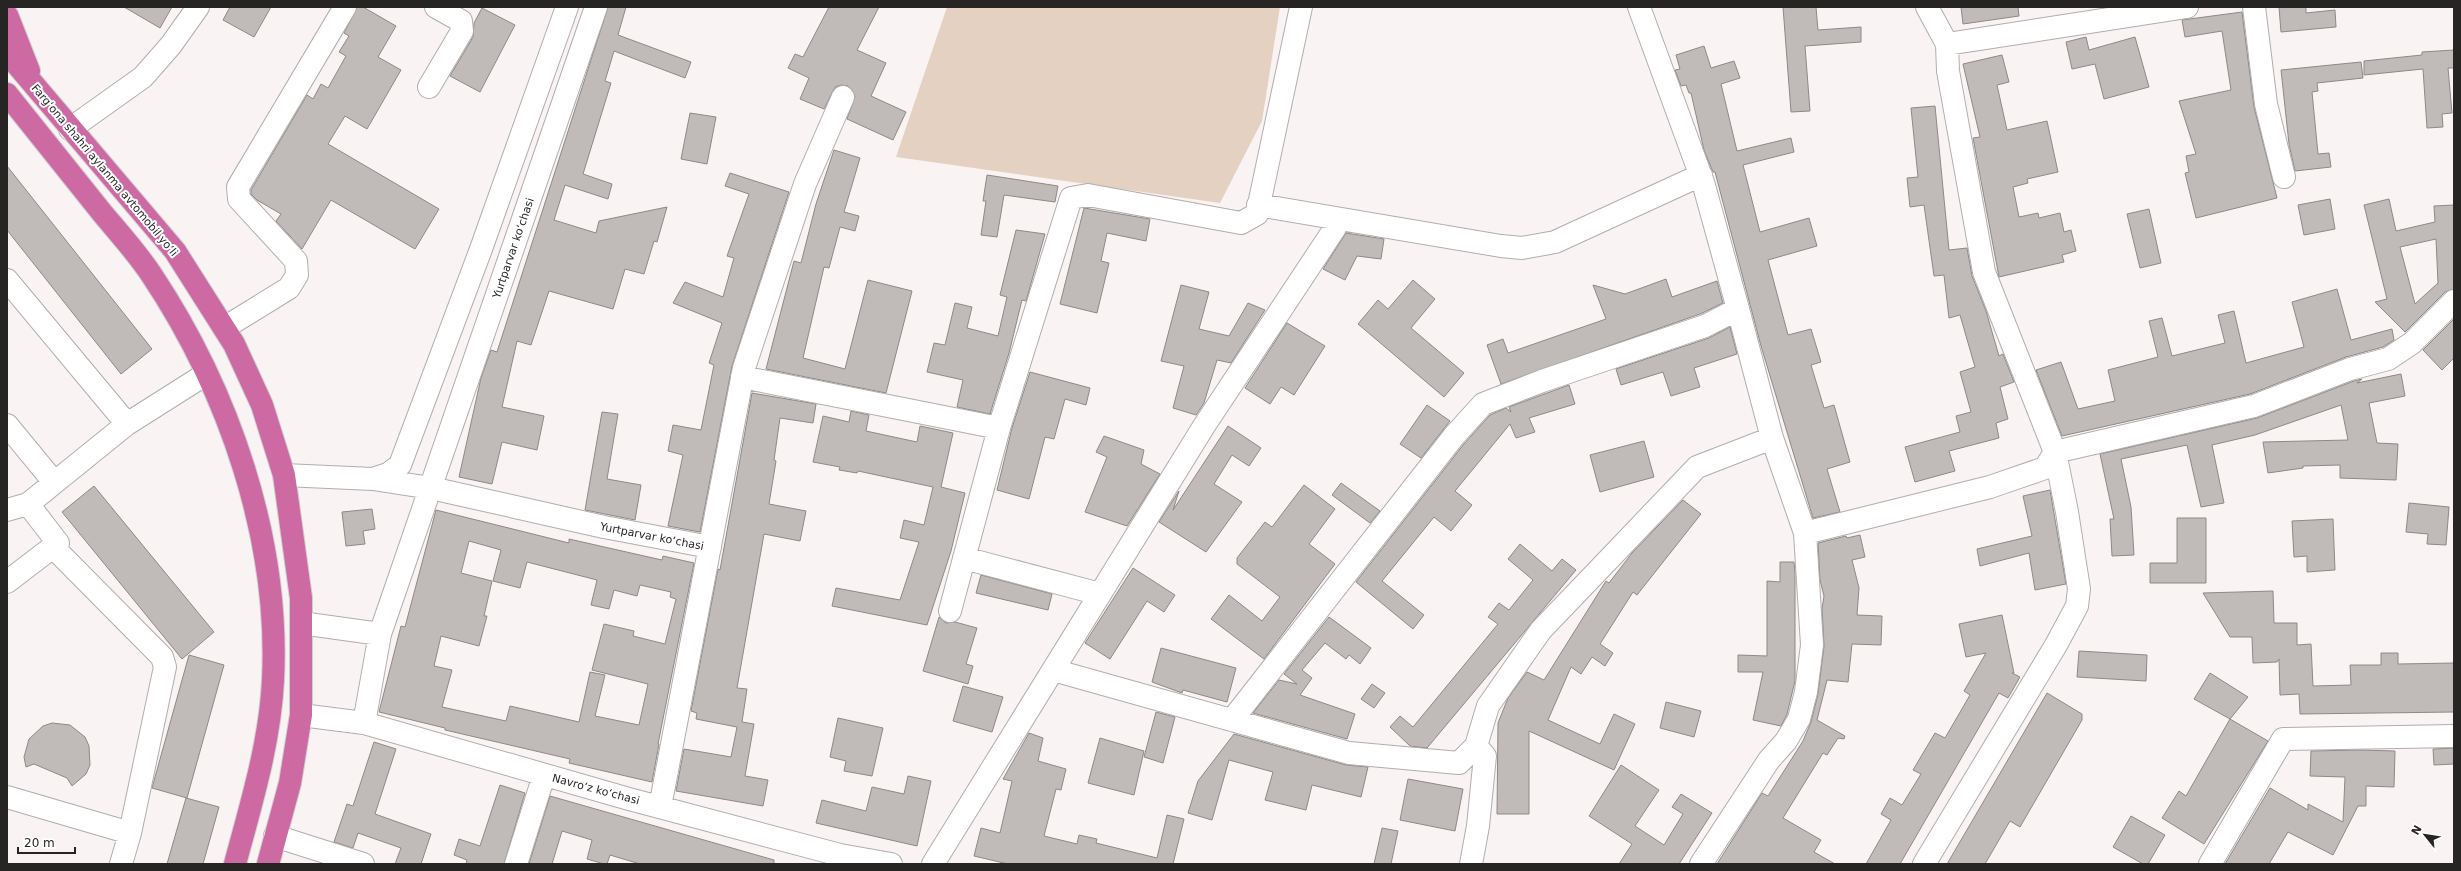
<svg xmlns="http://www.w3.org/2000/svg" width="2461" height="871" font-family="'DejaVu Sans',sans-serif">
  <rect width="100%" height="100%" fill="#faf3f4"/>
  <path fill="#e4d1c1" d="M947,7h333l-18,114 -42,82 -324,-46z"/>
  <path fill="#c0bab8" stroke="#8e8886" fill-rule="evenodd" d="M124,7h48l-12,21z
    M230,7h41l-17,30 -31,-17z
    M357,7h6l33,19 -18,31 23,13 -34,59 -22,-13 -17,28 111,65 -24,40 -84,-49 -29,49 -26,-28 5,-7 -24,-14 -6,-6v-4l56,-95 6,4 8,-15 7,4 18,-32 -7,-4 10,-16 -5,-3z
    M608,7h18l-8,28 73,27 -6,16 -71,-27 -9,30 6,2 -28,91 29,10 -4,15 -43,-14 -11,35 42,13 3,-12 68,-14 -10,35 -3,-1 -10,33 -19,-5 -12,40 -64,-18 -18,54 -14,-4 -15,66 42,9 -7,34 -35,-8 -10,42 -33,-7 22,-99 10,-28 6,2z
    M829,7h50l-22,43 29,13 -15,33 35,16 -13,28 -46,-21 8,-23 -7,-10 -7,-1 -6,2 -11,22 -24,-10 9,-21 -21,-10 7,-14 8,3z
    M1783,7h33l2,23 43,-3v15l-56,4 5,65 -19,1z
    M1961,7h57l1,9 -56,8z
    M2279,7h27v6l29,-3 1,17 -55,5z
    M482,8l33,17 -35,67 -30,-16 23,-39 1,-14z
    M2242,12l12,95 23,91 -81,20 -11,-45 4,-1 -3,-16 10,-2 -17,-53 52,-11 -9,-59 -37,6 -3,-17z
    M2086,37l3,13 46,-13 14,50 -45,12 -9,-35 -23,5 -6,-27z
    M1704,46l7,22 23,-7 6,17 -19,6 16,67 54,-13 3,14 -51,13 17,67 49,-14 8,28 -49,14 20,75 23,-6 10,33 -10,3 13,43 10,-3 16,57 -23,7 13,43 -27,6 -52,-172 -46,-174h-2l-9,-22 -13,-57h-2l-3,-8 -5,1 -6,-16 5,-1 -4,-14z
    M2454,50v18h-6l4,45 -10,1 1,13 -16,1 -4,-59 -59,6v-14l58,-6v-3z
    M2002,55l7,27 -12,3 10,45 40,-9 11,51 -31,7 1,4 -15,4 6,30 19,-4 1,5 21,-5 4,19 7,-2 5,21 -14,4 2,7 -65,15 -26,-139 7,-1 -17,-73z
    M2361,62l2,16 -46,5 1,8 -6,1 6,62 11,-1 2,14 -36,4 -6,-27 -8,-74z
    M1935,106l14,144 18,-2 5,28 14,35 13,45 4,-2 11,28 -14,5 8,32 -12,4 3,15 -50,13 6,20 -40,11 -10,-35 55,-15 -4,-16 15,-4 -11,-40 15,-5 -15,-52 -11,3 -5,-43 -10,1 -10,-71 -14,2 -3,-29 11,-1 -7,-69z
    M690,113l26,4 -9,47 -26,-5z
    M834,150l26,8 -16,54 15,4 -4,15 -15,-4 -11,41 -5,-1 -21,91 42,11 23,-89 44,11 -26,102 -120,-24 28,-108 7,2 15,-59z
    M7,166l145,183 -31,25 -114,-144z
    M730,173l59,19 -57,174 -32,166 -32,-6 15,-71 -15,-4 5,-26 28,5 13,-65 -5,-2 13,-40 -49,-20 12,-21 38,15 11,-39 -7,-2 22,-62 -24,-8z
    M987,175l71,11 -3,16 -51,-7 -7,42 -16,-2 5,-34h-3z
    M2330,199l5,30 -31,6 -6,-30z
    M2389,199l7,32 39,-9 -1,-16 20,-1v84l-9,3 -40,40 -30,-30 12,-3 -23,-94zM2436,239l2,44 -23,21 -15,-57z
    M1084,208l66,11 -4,22 -39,-8 -6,28 8,2 -12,50 -37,-9z
    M2149,209l12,54 -21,5 -13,-54z
    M1016,230l29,4 -19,67 -4,-1 -13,53 -19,61 -33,-7 6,-27 -36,-8 7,-29 11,2 10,-42 17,4 -5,21 31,8 9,-39 -7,-2z
    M1346,233l38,6 -3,20 -24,-3 -12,24 -22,-11z
    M1666,279l6,18 45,-16 6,22 -23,11 -199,70 -14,-39 16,-6 5,14 98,-34 -13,-34 32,9z
    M1413,280l22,19 -24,29 53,45 -20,24 -86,-73 20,-24 10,9z
    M1181,285l28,7 -10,37 30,7 19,-33 17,7 -34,53 -14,-3 -13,43 -8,12 -23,-7 11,-42 -23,-5z
    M2337,289l14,51 41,-11 2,11 -11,7 -37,10 -96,37 -188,42 -26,-66 25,-8 17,47 37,-8 -7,-31 50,-13 -9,-36 13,-3 10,38 53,-13 -7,-28 16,-4 12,52 58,-16 -12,-45z
    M2454,319v39l-12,12 -19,-20z
    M1287,323l38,23 -31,49 -13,-8 -11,17 -25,-16z
    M1730,327l7,27 -43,14 6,19 -29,9 -8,-24 -42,13 -5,-16 93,-31z
    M1030,372l60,16 -4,17 -21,-6 -11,40 -9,-2 -16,62 -32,-9 15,-62z
    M2401,374l4,22 -36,7 8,40 21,1 -2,36 -56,-2v-13l-37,1v2l-35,5 -5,-31 85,-2 -7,-35 -86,30 -43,10 12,58 -23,4 -14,-62 -66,14 10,48 3,48 -22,1 -2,-37h4l-14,-65 157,-36 97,-37 8,-2 -5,4z
    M1569,385l6,19 -46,14 6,14 -19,6 -6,-14 -55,67 17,14 -21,26 -17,-14 -52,64 42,34 -11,14 -57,-47 108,-138 26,-29 16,-7 5,4 -2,-5z
    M752,393l64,11 -3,19 -33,-5 -6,42 2,1 -7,43 37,7 -6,30 -36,-7 -27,154 10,1 -5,33 12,2 -9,52 23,4 -5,26 -87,-15 8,-42 47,8 6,-30 -41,-8 1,-6 -6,-2 27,-142 2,1z
    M1427,405l23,16 -29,37 -21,-14z
    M851,411l18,4 -3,16 51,11 3,-16 33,7 -12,54 24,6 -14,58 -24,74 -95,-19 4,-18 64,12 19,-58 -19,-4 4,-18 20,5 9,-38 -75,-16 -1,2 -18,-3 1,-3 -27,-5 10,-46 26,6z
    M602,412l16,2 -11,65 34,6 -6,35 -50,-10z
    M1228,426l33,22 -12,18 -17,-11 -18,29 28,18 -36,50 -47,-30 20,-31 -6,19z
    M1104,436l40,14 -3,14 19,10 -33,52 -42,-14 22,-55 -11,-5z
    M1644,441l10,36 -54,15 -10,-37z
    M1341,483l39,28 -10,12 -38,-28z
    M1304,485l31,24 -26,35 26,20 -71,95 -53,-40 18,-24 33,26 18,-24 -43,-33v-6l28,-36 7,5z
    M94,486l120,146 -32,27 -120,-147z
    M2050,490l16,94 -31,6 -6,-37 -49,13 -3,-17 55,-13 -9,-40z
    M1683,500l18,14 -64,81 -4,-3 -33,52 13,9 -8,13 -13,-9 -11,17 -10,-7 -23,53 52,24 14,-30 21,10 -21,46 -85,-39v83h-32l1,-91 10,-25 19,-26 17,8 62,-99 3,2 23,-30z
    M2409,503l40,4 -3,38 -19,-1 1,-10 -22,-2z
    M372,509l3,20 -12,2 2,13 -19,2 -4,-34z
    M436,510l133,33v-4l93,21 1,-4 31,7 -36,181h1l-7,38 -83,-19 1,-4 -125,-29v-2l-66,-16 22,-86 4,1zM469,541l32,9 -8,31 27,7 7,-26 70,18 -6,25 18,4 5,-19 23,6 3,-11 31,7 -1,5 6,2 -11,45 -32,-8 1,-5 -30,-7 -12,46 56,14 -9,41 -44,-9 10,-41 -15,-3 -11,50 -69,-16 -4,15 -64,-14 10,-37 -18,-4 7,-30 38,10 8,-30h-3l8,-35 -31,-8z
    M2177,518h29v65h-56v-20h27z
    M2333,519l2,51 -28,2v-16l-13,1 -2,-36z
    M1860,535l5,22 -13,3 7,28 -2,27 25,1 -1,29 -29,-1 -4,38 -21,-2 -10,40 28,16 -1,3 -6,-1 -11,17 -4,-2 -40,65 38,22 -7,12 21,12h-118l45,-71 6,3 35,-55 8,-19 7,-28 6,-48 -2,-37 2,-13 -4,-16 -2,-37 28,-7 1,2z
    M1520,544l32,27 10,-12 14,11 -149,178 -17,-2 -20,-19 10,-11 13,11 85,-103 -10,-7 11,-14 10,7 24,-30 -25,-21z
    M1780,562h14l1,11v108l-8,33 -6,12 -28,-6 10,-48h-25v-17l29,1v-75l13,1z
    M1133,568l42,27 -11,17 -17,-11 -37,58 -25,-16z
    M981,575l71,19 -4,16 -72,-17z
    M2273,591l1,32h23v22l14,-1 2,42 38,-1 -1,-20h31v-12h17v11l56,-1v49l-154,2 -1,-20 -19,1 -1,-36 -2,3 -24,1 -1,-26h-22l-27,-44z
    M2002,615l12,58h-2l8,4 -12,21 -9,-5 -99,171h-34l25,-44 -10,-6 9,-16 12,7 19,-31 -8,-4 22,-37 10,5 25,-43 -6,-4 22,-38 -20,4 -7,-33z
    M939,617l7,6 9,-1 22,6 -11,36 7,2 -5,18 -45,-13z
    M1329,617l42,31 -11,16 -11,-9 -3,4 -21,-16 -23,27 10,8 -12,17 55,19 -8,25 -94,-26 26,-33 18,4 -13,-10z
    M1161,648l75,20 -9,34 -44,-12 -1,3 -30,-11z
    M2079,651l68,4 -1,26 -69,-4z
    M189,655l35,10 -37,133 -35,-10z
    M2210,673l38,24 -18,22 -36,-20z
    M1372,684l13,9 -11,15 -13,-9z
    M963,686l40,11 -11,35 -39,-11z
    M2047,693l35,21v6l-62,107 -10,-6 -25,43h-38z
    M1666,702l35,9 -7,26 -34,-9z
    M1156,712l19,5 -12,46 -19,-6z
    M838,718l45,10 -11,48 -28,-5 2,-10 -16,-4z
    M2230,719l38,22 -64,103 -42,-26 17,-27 7,5z
    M52,723l18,2 15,12 4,9 1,19 -4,9 -14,12 -5,-8 -33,-14 -8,3 -2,-10 5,-18 14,-13z
    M1029,733l14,5 -5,23 28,8 -5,21 -5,-1 -12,47 33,8 2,-9 18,4 -1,4 61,15 10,-43 17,4 -11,45h-165l-34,-8 7,-28 19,5 12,-52 -9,-2z
    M1234,734l112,31 22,2 -7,30 -49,-12 -6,25 -41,-10 8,-28 -44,-12 -17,60 -24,-7 10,-32z
    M1100,738l44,13 -10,44 -46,-12z
    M374,742l22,7 -21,65 56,20 -10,30h-26l6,-16 -43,-15 -5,15 -19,-6 13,-38 6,2z
    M2454,748v16l-20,1 -1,-16z
    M2361,750l34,1 -1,36 -28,-1v20h-8l-25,49 -45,-23 -19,32h-44l45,-76 38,22v-6l35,18 2,-45 -35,-1 1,-25z
    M1621,765l38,25 -24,36 29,19 19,-31 -11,-7 9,-13 31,19 -33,51h-60l13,-20 -43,-28z
    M908,776l23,5 -14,65 -101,-23 6,-23 44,11 6,-24 32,7z
    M1408,779l55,10 -8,42 -55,-11z
    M500,785l25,8 -21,71h-38l1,-4 -13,-5 5,-16 21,7z
    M550,796l224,64v4h-134l-30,-9 -3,9h-3l-17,-5 5,-19 -30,-9 -10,33h-23z
    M186,798l33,9 -16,57h-36z
    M2131,816l34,19 -17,29h-5l-30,-17z
    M1382,828l16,3 -7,33h-17z"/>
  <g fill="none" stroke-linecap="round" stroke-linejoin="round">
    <defs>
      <path id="minor" d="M1639,7l64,175 35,127
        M2254,7l12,97 18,73
        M1947,44l240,-37
        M429,87l33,-56 -1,-10 -25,-14
        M70,129l73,-52 28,-32 27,-38
        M1258,205l243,41 21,2 33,-6 146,-67
        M7,280l120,144 79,-50
        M224,328l65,-40 8,-13 -1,-14 -57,-62 -1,-12 107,-180
        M742,377l257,51 72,-230 17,-3 153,28 16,-9 44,-207
        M7,425l47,57
        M284,475l89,4 15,-5 12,-9 81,-216 86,-242
        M373,479l58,9 173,39 106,20
        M7,510l21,-6
        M53,547l109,110 3,10 -35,166 -9,31
        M964,558l136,36
        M7,582l51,-39 -30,-39 99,-80
        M950,611l49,-183
        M301,623l79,11
        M1053,670l296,83 110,10 17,-17 12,-40 53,-76 70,-73 86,-90 75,-29 33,95 185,-46 55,-19 10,-16 199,-46 96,-37 38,-10 24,-16 42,-42
        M301,715l63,8 265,76 211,56 51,9
        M1232,720l222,-284 29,-32 59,-23 163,-55 33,-17 34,129
        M364,723l16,-89 216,-627
        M7,797l123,36
        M660,807l84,-439 61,-184 38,-87
        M275,836l88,28
        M516,864l28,-89
        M933,864l271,-438 131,-198
        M1471,864l7,-38 7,-70 -9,-10
        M1701,864l68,-104 17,-19 13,-22 7,-27 6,-47 -7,-112
        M1924,864l132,-219 21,-39 2,-17 -12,-77 -12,-60 -71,-180 -36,-201 -1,-27 -20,-37
        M2210,864l73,-125 171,-3"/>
      <path id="highway" d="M7,15l22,56
        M7,53l168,198 59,93 28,61 22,70 17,123v117l-11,68 -22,81
        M7,94c32,40 64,80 96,120 16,19 34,39 48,60 78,117 129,265 122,406 -3,63 -22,124 -38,184"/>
    </defs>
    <use href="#minor" stroke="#b3acac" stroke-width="24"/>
    <use href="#highway" stroke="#cfcfcf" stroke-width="24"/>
    <use href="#minor" stroke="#fff" stroke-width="22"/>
    <use href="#highway" stroke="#cd69a3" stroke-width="22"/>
  </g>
  <g text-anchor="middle" stroke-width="4" stroke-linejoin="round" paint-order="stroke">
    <g font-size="11" fill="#272424" stroke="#fff">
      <text transform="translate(105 170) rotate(50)" y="4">Fargʻona shahri aylanma avtomobil yoʻli</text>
      <text transform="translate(513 248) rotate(-71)" y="4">Yurtparvar koʻchasi</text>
      <text transform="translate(652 536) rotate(11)" y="4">Yurtparvar koʻchasi</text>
      <text transform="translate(596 789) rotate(15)" y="4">Navroʻz koʻchasi</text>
    </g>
  </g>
  <rect width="2461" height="871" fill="none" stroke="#272424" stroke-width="16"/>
  <g transform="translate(2425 835) rotate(300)" stroke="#ffffff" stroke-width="3" paint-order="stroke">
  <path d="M0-3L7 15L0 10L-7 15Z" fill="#272424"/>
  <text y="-6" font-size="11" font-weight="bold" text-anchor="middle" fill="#272424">N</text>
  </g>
  <path d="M18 847v6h57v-6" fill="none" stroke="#272424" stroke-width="2"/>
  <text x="24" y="847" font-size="12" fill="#272424" stroke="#ffffff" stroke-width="3" paint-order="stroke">20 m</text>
</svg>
